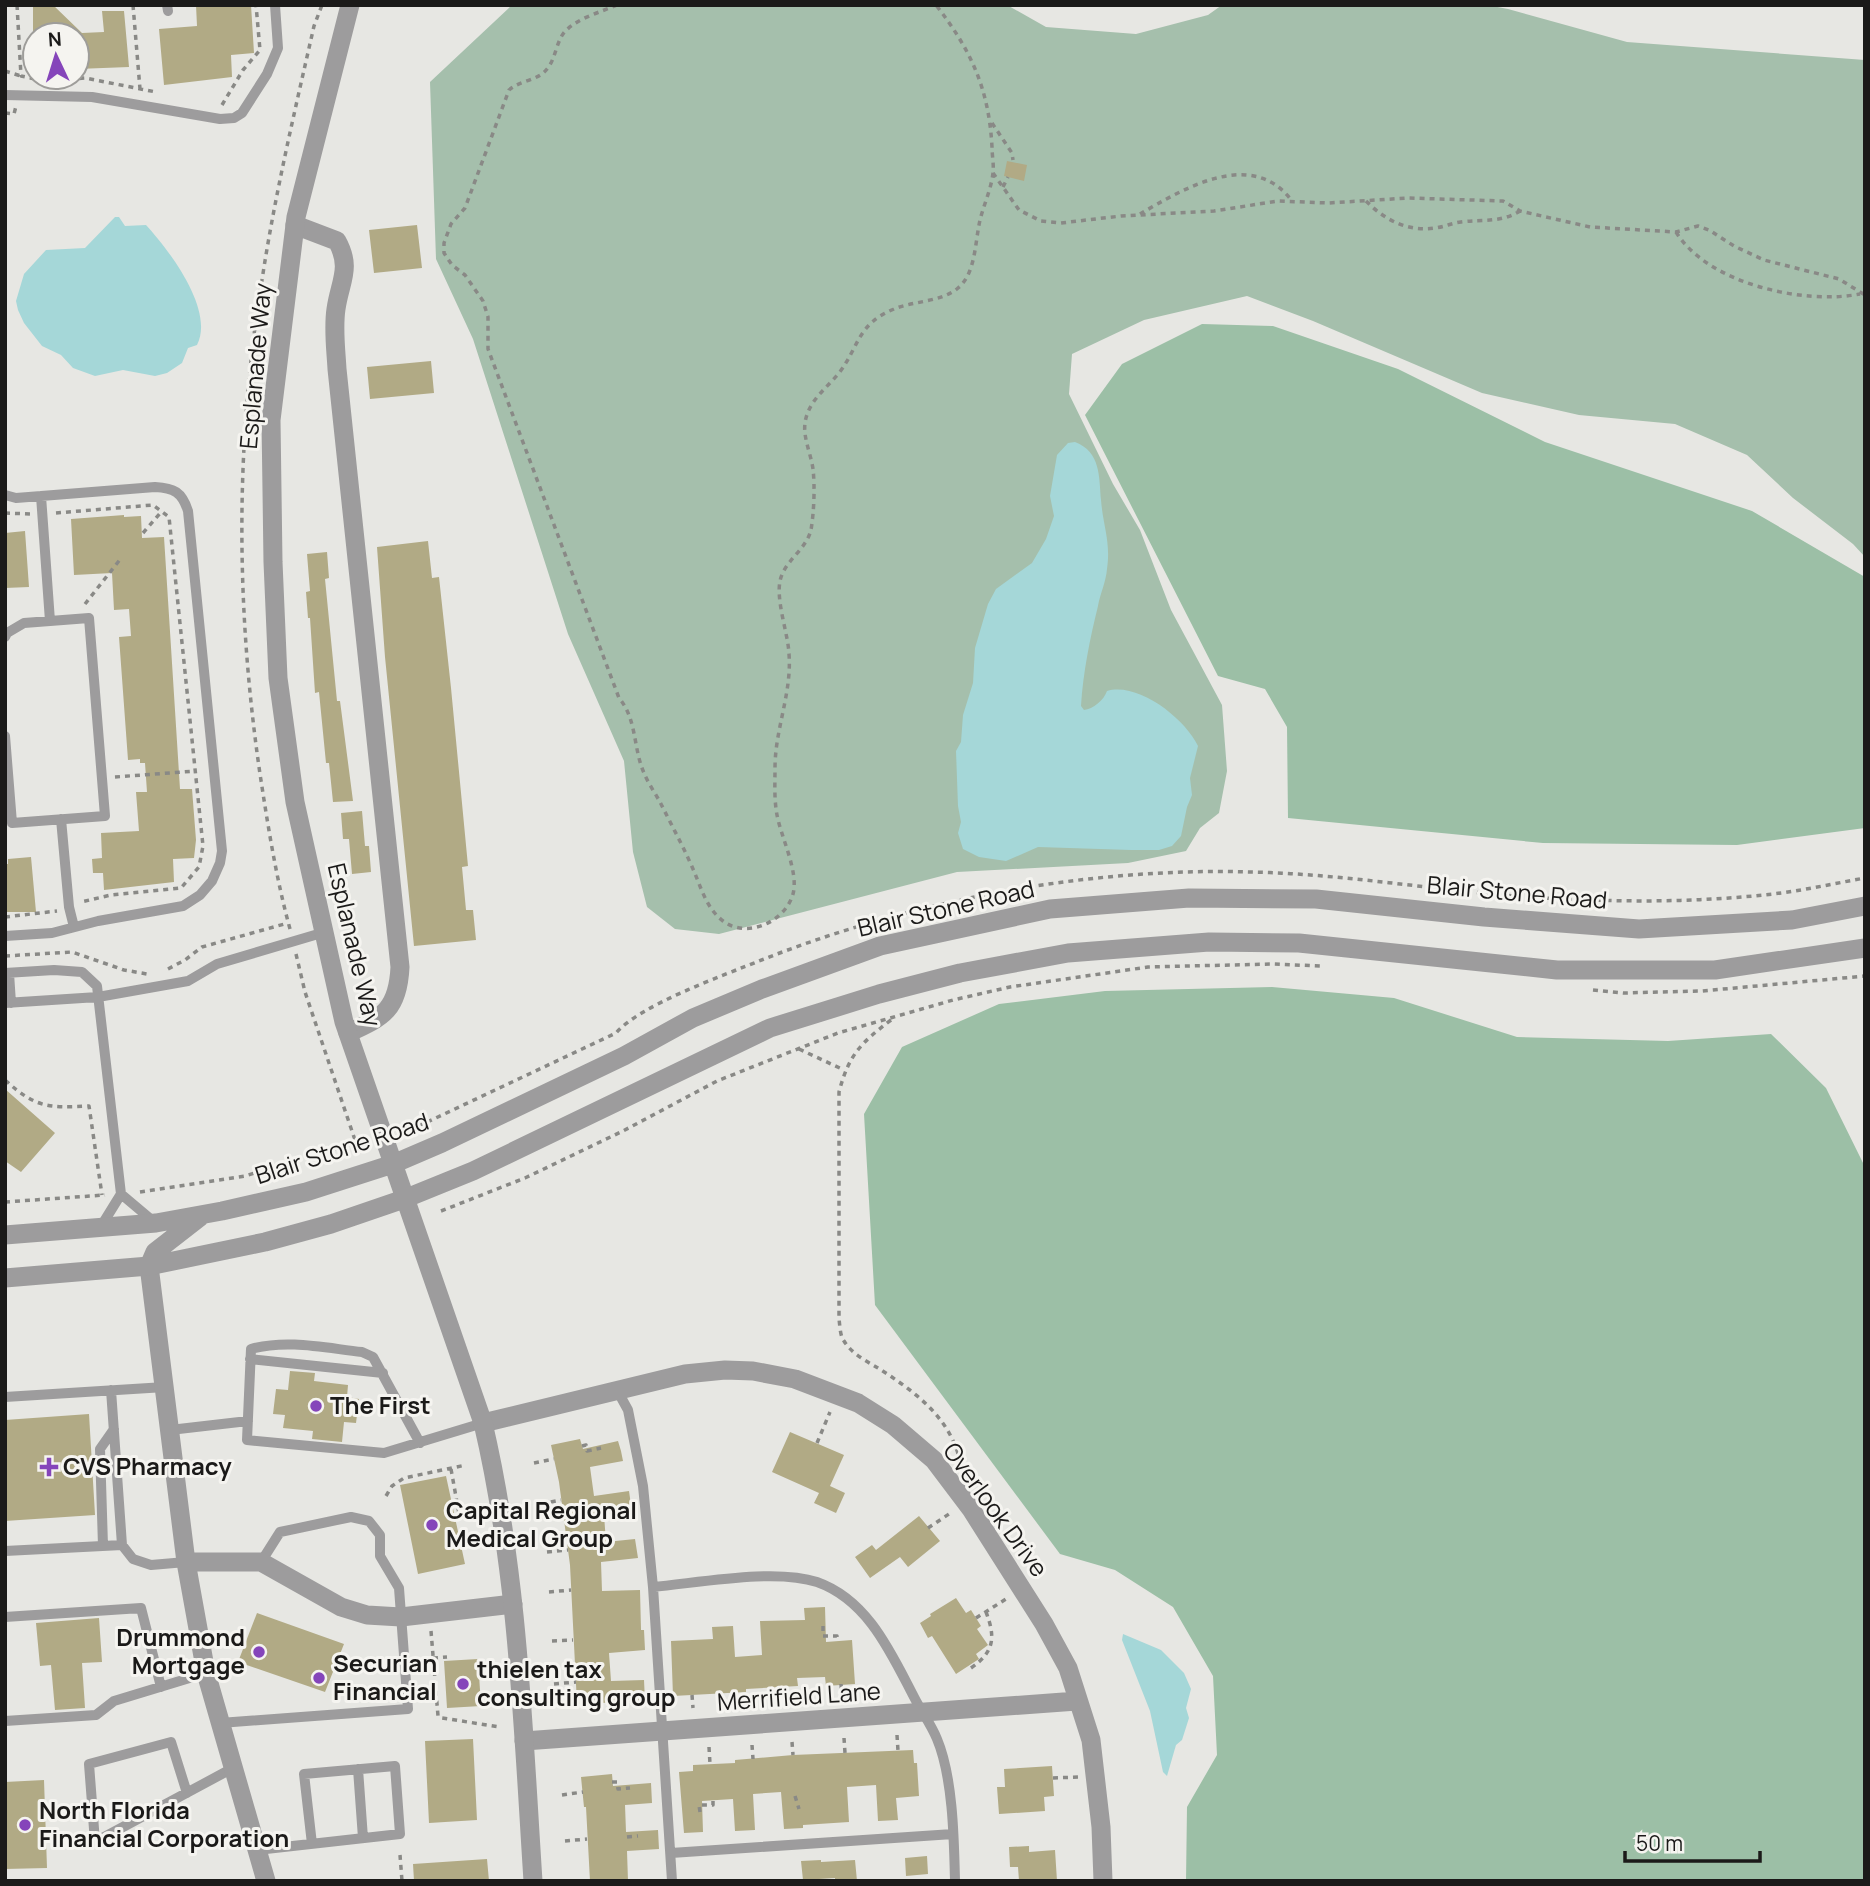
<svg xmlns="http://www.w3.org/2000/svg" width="1870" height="1886" font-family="Manrope,sans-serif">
  <rect width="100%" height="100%" fill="#e7e7e3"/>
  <path fill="#a5bfac" d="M512,5h495l39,22 90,7 72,-19 14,-10h265l21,4 119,33 238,18v497l-12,-13 -60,-46 -46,-43 -72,-31 -96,-9 -97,-22 -169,-72 -66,-25 -103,24 -72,34 -3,40 44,90 27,46 31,80 51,95 5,66 -8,42 -19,15 -14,23 -58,12 -171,9 -238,62 -44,-5 -28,-22 -14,-55 -9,-91 -56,-127 -95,-295 -37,-80 -6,-177z"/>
  <path fill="#9cbfa6" d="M1202,324l71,2 125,43 147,73 207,69 113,66v251l-128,17 -194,-2 -255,-25 -1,-91 -22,-38 -47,-13 -133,-261 37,-51z
    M1272,987l122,11 123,39 151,4 103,-7 55,54 39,79v714h-679l1,-74 30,-52 -4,-79 -40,-69 -58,-37 -55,-16 -185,-249 -11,-191 38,-67 97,-43 106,-13z"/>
  <path fill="#a5d7d8" d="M115,217h4l6,9 21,-1c23,25 69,85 51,120l-9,3 -6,15 -15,10 -12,3 -32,-6 -28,6 -22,-8 -12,-13 -19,-9 -18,-23 -6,-13 -2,-9 8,-27 22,-24 39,-2z
    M1075,442c26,10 24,35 26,58 2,26 10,42 6,69 -1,13 -7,25 -9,37 -8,32 -15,67 -17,100l3,4c9,-1 20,-10 23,-19 32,-9 78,28 91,55l-8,32 2,17 -5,12 -6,29 -9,10 -13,4h-28l-93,-3 -32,14 -27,-4 -16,-8 -5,-16 3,-11 -3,-16 -2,-55 5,-9 2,-27 10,-32 2,-35 13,-44 8,-15 36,-26 14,-24 8,-23 -4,-20 7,-41 11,-12z
    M1123,1634l38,16 23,23 7,16 -5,19 3,10 -7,22 -6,5 -9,31 -4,-4 -13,-61 -28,-71z"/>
  <path fill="#b1aa85" d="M33,5h20l29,28 22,-1 -2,-21h22l5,56 -52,2v-34h-44z
    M196,5h55l3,48 -23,2 1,22 -68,8 -5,-56 38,-3z
    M1007,161l20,4 -3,16 -20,-5z
    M417,225l5,43 -48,5 -5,-43z
    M431,361l3,32 -64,6 -3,-32z
    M124,515v2l17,-1 1,22 22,-1 16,252h12l4,51 -2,18 -21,1 1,23 -70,8 -1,-17h-10l-1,-14 10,-1 -1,-25 38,-2 -3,-39h11l-2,-29h-5v-4l-12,1 -9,-123 12,-1 -2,-27 -15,1 -2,-37 -38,2 -3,-56z
    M25,531l4,56 -24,1v-55z
    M428,541l4,37 7,-1 12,111 17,178 -6,1 4,43h7l3,30 -62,6 -29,-289 -8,-110z
    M327,552l2,26 -4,1 12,122h3l13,100 -20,1 -4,-39h-3l-7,-71 -4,1 -5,-75h-2l-2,-26 4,-1 -3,-37z
    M362,811l3,35h4l2,26 -19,2 -3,-35h-6l-2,-26z
    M31,857l5,55h-31v-48h3v-5z
    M5,1089l50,44 -34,39 -16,-11z
    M290,1371l25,2 -1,8 34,4 -1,12 12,2 -3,24 -12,-1 -2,20 -30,-3 1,-8 -30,-3 2,-13 -12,-1 3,-25 12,1z
    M89,1414l6,101 -90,6v-101z
    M790,1432l54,23 -14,31 15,7 -9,20 -22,-10 5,-10 -47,-21z
    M580,1439l3,10 35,-8 3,10 2,10 -33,6 4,29 35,-5 3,21 -28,3 2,27 29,-3 3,19 -37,4 1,29 38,-1 1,40h3l1,20 -36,3 2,28 33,-1 1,21 -68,3 -7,-139 -11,-83 -8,-37z
    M446,1476l19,88 -47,10 -18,-89z
    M919,1516l21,25 -32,26 -8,-10 -30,21 -15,-21 17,-12 4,5z
    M956,1598l10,15 5,-3 10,16 -4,3 11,16 -12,9 3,5 -23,15 -24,-38 -4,2 -8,-15 11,-7 -1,-2z
    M825,1607l1,35 26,-2 3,44 -29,2 -1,-9 -28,1 1,8 -52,3v3l-73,4 -2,-55 42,-2 -1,-12 21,-1 2,31 27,-2 -2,-34 45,-1 -1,-12z
    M257,1613l87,31 -19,48 -87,-30z
    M99,1618l3,44 -20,1 3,45 -30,2 -4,-45 -11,1 -4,-43z
    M478,1659l3,47 -34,2 -3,-47z
    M473,1739l4,81 -48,3 -4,-82z
    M913,1750l1,13h3l2,33 -23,2 2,22 -20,1 -2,-36 -29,2 2,35 -46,3v3l-19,1 -3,-37 -28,2 2,36 -20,1 -2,-32 -31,2 1,31 -19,1 -5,-61 14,-1v-6l42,-2v-3l58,-5z
    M1052,1766l2,30 -10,1 1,14 -46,3 -2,-27h8l-1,-18z
    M612,1774l1,12 38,-3 1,20 -27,2 1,27 32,-2 1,19 -32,2 1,30h-38l-4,-74h-2l-3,-30z
    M44,1780l3,88 -42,1v-87z
    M1029,1846v6l26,-2 2,31h-38l-1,-14h-8l-1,-20z
    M927,1856l1,18 -22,2 -1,-18z
    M487,1859l2,22h-75l-1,-17z
    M821,1860v2l34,-2 2,21h-22v-3l-32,2 -2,-19z"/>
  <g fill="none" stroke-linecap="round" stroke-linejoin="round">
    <path stroke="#898986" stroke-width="3.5" stroke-dasharray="5 5" stroke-linecap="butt" d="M17,5l4,71 23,5 41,-3 71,14
      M133,5l7,84
      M617,5c-16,7 -43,14 -54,29 -7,10 -8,26 -16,35 -9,12 -27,11 -38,21l-44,118 -14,16 -7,19v10l8,12 13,10 18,26 5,16v32l131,349c18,21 14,50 25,75 4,10 11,20 16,29 11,22 23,44 33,67 8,18 13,39 30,52 24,18 62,1 70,-27 6,-22 -12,-57 -16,-79 -3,-16 -2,-32 -2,-47 0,-39 17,-75 14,-114 -1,-21 -13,-52 -9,-73 4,-20 26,-31 31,-51 3,-18 4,-43 2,-61 -2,-15 -10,-31 -8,-46 3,-22 21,-34 34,-50 20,-26 18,-49 55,-64 19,-8 48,-7 64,-21 17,-14 17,-43 21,-63 3,-17 12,-34 14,-52 1,-8 -1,-18 -1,-26 -3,-58 -21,-97 -56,-142
      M5,71l16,5v2
      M222,105l21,-35 17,-20 -4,-45
      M5,113l9,1 2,-8
      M992,123l20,30 1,7
      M993,173l26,37 22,11 20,2 60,-7 93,-5 64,-10 50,2 80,-5 95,3 17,10 70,16 86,5 22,-6 11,4 25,16 30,14 75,19 26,16
      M1003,187l5,-10
      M1366,201c19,19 41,31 69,27 9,-1 17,-5 26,-6 23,-3 39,1 59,-11
      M1140,214c43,-25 112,-67 152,-13
      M1676,232c32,52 128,73 184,62
      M5,513l26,1
      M56,513l97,-8 16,12 34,329 -4,21 -18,21 -70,7 -30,7
      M143,533l19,-22
      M85,604l37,-47
      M115,777l80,-6
      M5,917l52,-6
      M290,929c-14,-51 -22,-103 -30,-155 -24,-165 -25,-330 2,-494 13,-86 33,-170 52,-254l8,-21
      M296,954l9,38 51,151
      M5,956l67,-4 52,18 23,4
      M168,969l17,-9 17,-13 86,-24
      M1593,990l30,3 79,-2 163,-15
      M891,1020c-30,23 -42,34 -52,72v227c1,7 1,17 5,22 7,12 22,20 34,27 36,23 72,49 82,93
      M799,1049l45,21
      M5,1080c31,28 43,28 84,26l13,89
      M398,1128l25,-4 193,-91c24,-28 106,-57 143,-72 151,-60 327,-94 491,-89 105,2 209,23 314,27 66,3 133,3 199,-4 34,-3 68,-11 102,-17
      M140,1192l105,-16 122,-37
      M5,1202l100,-7
      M441,1211l84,-33 98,-47 94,-50 121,-48 115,-33 57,-13 138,-20 124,-3 48,2
      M817,1443l13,-31
      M582,1446l4,-1 1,6 14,-3
      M534,1463l20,-4
      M451,1469l9,50
      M386,1496l6,-10 12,-8 62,-13
      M541,1504l20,-4
      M928,1528l21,-14
      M547,1552l21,-2
      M549,1592l22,-2
      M976,1618l30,-19
      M823,1626v10h14l1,5
      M431,1631l7,85 4,2 58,9
      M552,1641l21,-1
      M433,1658l14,-1
      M971,1668c23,-16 25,-30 15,-56
      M554,1684l22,-2
      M841,1684l1,15
      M786,1686l1,17
      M736,1693l1,13
      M692,1695l1,13
      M897,1735l1,16
      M844,1738l1,15
      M792,1742l1,13
      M752,1745l1,14
      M709,1747l1,17
      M1053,1778l25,-1
      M612,1782h5l1,7 12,-1
      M562,1795l21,-3
      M795,1796l4,13
      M700,1812l-1,-7h14v-5
      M627,1837l11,-1
      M565,1841l22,-2
      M400,1855l2,26
      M582,1881h8"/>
    <path stroke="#9d9c9d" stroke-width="10" d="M167,5l1,6
      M5,95l87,2 128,22 14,-1 8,-5 25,-39 11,-26 -3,-43
      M5,495l11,3 139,-11c19,1 27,5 33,24l34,340 -2,12 -8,18 -12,14 -17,11 -85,15 -46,12 -47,3
      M41,496l9,125
      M5,637l2,-4 17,-10 65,-5 16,198 -93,7 -7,-87
      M61,819l8,88 5,20
      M5,973l49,-3 28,2 15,14 24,208 -21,34
      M9,973l2,30
      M5,1003l93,-6 90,-16 29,-17 108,-32
      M121,1194l32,27
      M250,1359l133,14
      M111,1390l11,155 11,14 18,6 35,-3
      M617,1390l11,20 15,76 10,101 19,294
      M5,1397l160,-10
      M170,1430l78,-9
      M420,1443l-47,-86 -11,-5c-37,-4 -75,-13 -111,-3l-4,91 137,13 99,-30
      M103,1546l-3,-97 14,-20
      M5,1551l117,-6
      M653,1587c45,-4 122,-19 164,-5 51,18 74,71 97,115 7,14 17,27 23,42 16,38 17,100 18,142
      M5,1617l136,-9 20,79
      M5,1721l91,-6 18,-14 92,-28
      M220,1723l188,-14 -9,-121 -19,-32v-21l-11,-14 -18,-4 -71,15 -19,30
      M358,1769l5,69
      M187,1793l-16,-51 -82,22 6,78 138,-74
      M257,1850l143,-16 -5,-68 -91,8 8,70
      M671,1853l282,-19"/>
    <path stroke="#9d9c9d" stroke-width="19" d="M295,225l42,16c15,27 3,40 -1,68 -3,20 0,41 1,60l63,598c-2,42 -16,50 -52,66
      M149,1266l37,296 20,111 60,208
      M483,1423l202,-49 40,-4 28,1 42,8 63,24 35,22 41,35 37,49 73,115 24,44 23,72 10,87 2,54
      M186,1562h75l80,45 26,8 34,2 112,-13
      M524,1741l553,-40"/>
    <path stroke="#9d9c9d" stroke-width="19" d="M350,5l-54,212 -25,203 2,142 5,116 17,124 49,220 139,401c35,149 40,305 50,458
      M5,1235l151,-12 66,-12 84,-19 87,-28 49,-21 182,-87 69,-38 69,-29 118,-43 170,-37 139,-11 127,1 168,18 155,12 153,-9 73,-14
      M149,1266l6,-14 45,-35
      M5,1278l144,-12 116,-24 66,-18 73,-25 69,-28 297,-143 109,-34 81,-21 108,-20 141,-11 90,1 258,27h158l150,-22"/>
  </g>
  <g fill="#8545ba" stroke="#f5f4f0" stroke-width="2.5">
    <circle cx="316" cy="1406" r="7"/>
    <path d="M45.5 1456.5h7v7h7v7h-7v7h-7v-7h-7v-7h7z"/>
    <circle cx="432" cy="1525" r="7"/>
    <circle cx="259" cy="1652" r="7"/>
    <circle cx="319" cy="1678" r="7"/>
    <circle cx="463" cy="1684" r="7"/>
    <circle cx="25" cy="1825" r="7"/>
  </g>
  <g text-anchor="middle" stroke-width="6" stroke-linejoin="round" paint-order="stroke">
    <g font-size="24" fill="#1b1a19" stroke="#f5f4f0">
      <text transform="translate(256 366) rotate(-85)" y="8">Esplanade Way</text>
      <text transform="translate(1517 893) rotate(5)" y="8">Blair Stone Road</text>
      <text transform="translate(946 909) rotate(-13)" y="8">Blair Stone Road</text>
      <text transform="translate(354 945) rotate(77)" y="8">Esplanade Way</text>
      <text transform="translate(342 1149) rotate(-18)" y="8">Blair Stone Road</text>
      <text transform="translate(995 1510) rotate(54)" y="8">Overlook Drive</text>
      <text transform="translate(799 1697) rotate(-4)" y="8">Merrifield Lane</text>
    </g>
    <g font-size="24" font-weight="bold" fill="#1b1a19" stroke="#f5f4f0" text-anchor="start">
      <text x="330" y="1414">The First</text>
      <text x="63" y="1475">CVS Pharmacy</text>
      <text x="446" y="1519">Capital Regional<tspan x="446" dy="28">Medical Group</tspan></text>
      <text x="245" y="1646" text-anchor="end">Drummond<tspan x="245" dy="28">Mortgage</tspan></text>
      <text x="333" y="1672">Securian<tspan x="333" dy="28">Financial</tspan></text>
      <text x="477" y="1678">thielen tax<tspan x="477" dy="28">consulting group</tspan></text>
      <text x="39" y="1819">North Florida<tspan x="39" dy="28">Financial Corporation</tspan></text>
    </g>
  </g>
  <rect width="1870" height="1886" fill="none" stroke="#1b1a19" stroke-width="14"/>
  <g transform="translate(56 56) rotate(356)"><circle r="33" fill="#f5f4f0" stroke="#9e9d9a" stroke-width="2"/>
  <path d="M0-5L12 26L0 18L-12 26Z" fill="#8545ba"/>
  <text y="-10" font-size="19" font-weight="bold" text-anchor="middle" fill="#1b1a19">N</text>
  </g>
  <path d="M1625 1851v10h135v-10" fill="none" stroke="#1b1a19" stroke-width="3.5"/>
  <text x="1636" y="1851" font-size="21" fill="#1b1a19" stroke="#f5f4f0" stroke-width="5" paint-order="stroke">50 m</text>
</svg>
